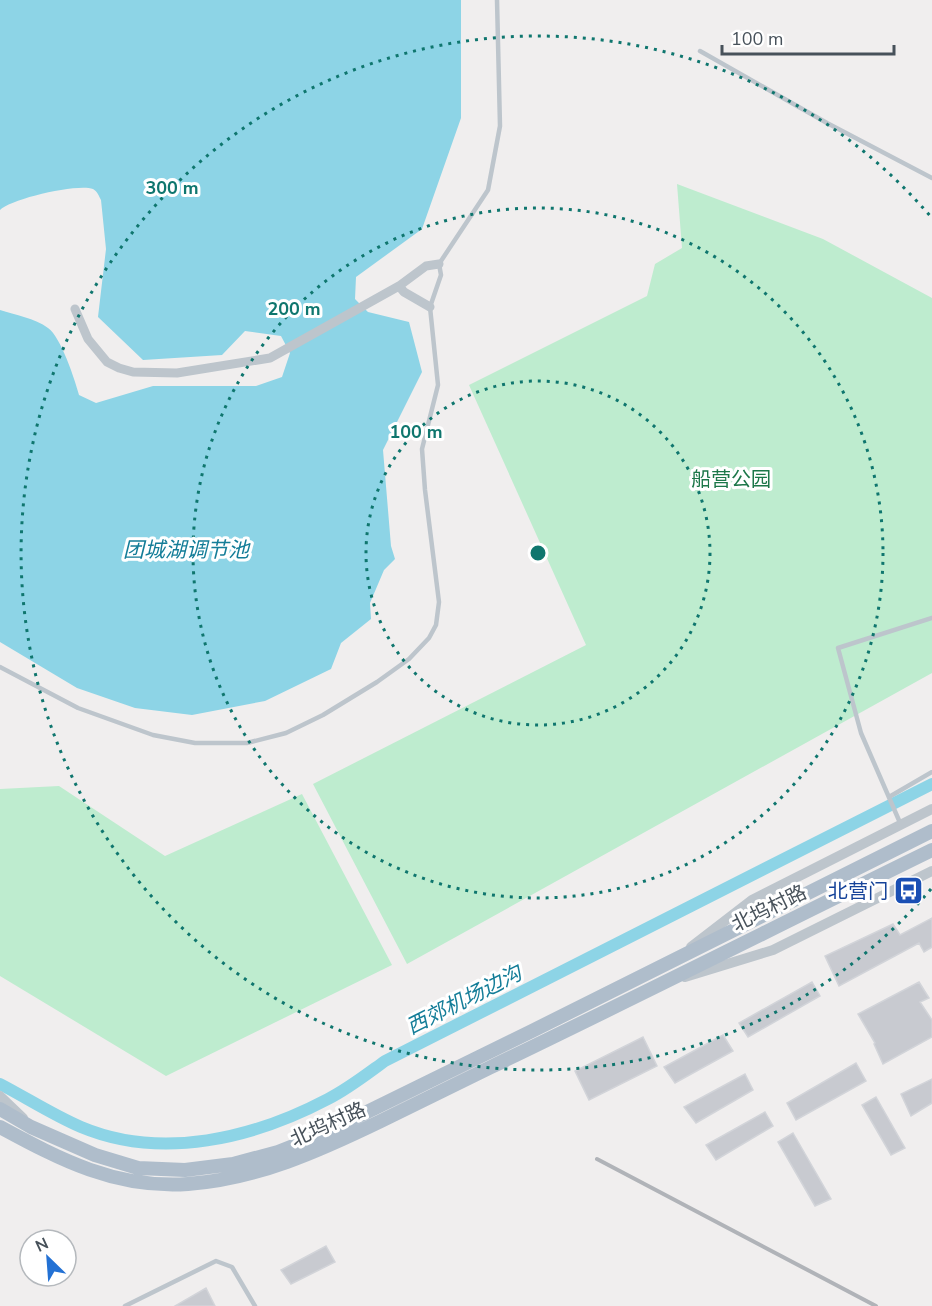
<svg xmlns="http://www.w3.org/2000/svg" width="932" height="1306" font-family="'Nunito Sans','Noto Sans SC',sans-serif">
  <rect width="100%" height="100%" fill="#f0eeee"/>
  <path fill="#beeccf" d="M677,184l146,55 109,59v375l-525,291 -94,-180 273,-139 -117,-260 178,-89 8,-32 27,-16z
    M59,786l106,70 137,-62 90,171 -226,111 -166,-100v-187z"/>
  <path fill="#8dd4e6" d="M0,0h461v118l-39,111 -66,48 -1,22 13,13 41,10 13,50 -39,78 8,96 4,13 -11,11 -14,33 1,16 -30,24 -10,26 -66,32 -73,14 -57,-7 -58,-20 -77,-46v-332c15,5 35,8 48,18 13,9 27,52 31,67l17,8 57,-17h103l26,-9 8,-24 -9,-17 -36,-5 -23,24 -79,5 -45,-43 8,-68 -5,-49c-2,-4 -4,-9 -8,-11 -15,-6 -83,10 -93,21z"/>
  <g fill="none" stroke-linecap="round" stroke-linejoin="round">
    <path stroke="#8dd4e6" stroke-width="12" d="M0,1084c27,14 53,31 81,43 81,34 173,11 247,-28 20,-10 39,-25 57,-38l547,-277"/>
  </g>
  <path fill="#c8cad0" stroke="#d2d4d9" stroke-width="1.5" d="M932,918v29l-8,5 -5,-9 -80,43 -14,-30 68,-32 7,11z
    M812,982l8,14 -72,41 -9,-14z
    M919,982l10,16 -9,4 12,18v17l-49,27 -9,-20 1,-1 -17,-29z
    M723,1035l10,16 -58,32 -11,-16z
    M643,1037l14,29 -68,34 -14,-29z
    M856,1063l10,18 -70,39 -9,-17z
    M745,1074l8,16 -57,33 -12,-16z
    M932,1079v24l-21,13 -10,-22z
    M876,1097l29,51 -14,7 -29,-50z
    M765,1112l8,14 -57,34 -10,-15z
    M793,1133l38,66 -16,7 -37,-64z
    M326,1246l9,16 -44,22 -10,-14z
    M206,1288l9,18h-40z"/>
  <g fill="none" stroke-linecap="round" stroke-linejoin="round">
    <path stroke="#bdc5cc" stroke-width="4.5" d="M700,51l127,72 105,55
      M0,667l78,41 75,27 42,8h52l39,-10 37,-18 54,-33 32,-23 20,-21 7,-13 3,-23 -14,-112 -3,-41 16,-64 -8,-78 11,-32 -2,-11 49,-74 12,-64 -3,-126
      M889,797l43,-25
      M901,825l-40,-92 -23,-85 94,-30
      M125,1306l91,-45 16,6 23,39"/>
    <path stroke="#bdc5cc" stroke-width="9" d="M399,286l5,6 26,15
      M75,309l13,30 19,23 12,6 14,4 44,1 93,-15 129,-72 27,-20 13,-2"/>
    <path stroke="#bdc5cc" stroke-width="10" d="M691,947l61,-47 180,-91
      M685,977l88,-27 159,-79
      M0,1096l23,22"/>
    <path stroke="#afbdcb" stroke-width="14" d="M0,1109l31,18 64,28 43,13 47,2 48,-6 45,-12 38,-15 216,-106 400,-200
      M0,1127c61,33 116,62 188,57 69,-5 131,-33 193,-63 37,-18 73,-36 110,-54 148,-71 294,-145 441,-217"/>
    <path stroke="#b0b3b8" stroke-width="4" d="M597,1159l279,147"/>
  </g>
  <g fill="none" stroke="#0f766e" stroke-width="3" stroke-dasharray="3 6">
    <circle cx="538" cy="553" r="172"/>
    <circle cx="538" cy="553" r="345"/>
    <path d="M931 889A517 517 0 1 1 931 217"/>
  </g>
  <defs>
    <symbol id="bus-square" viewBox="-11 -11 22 22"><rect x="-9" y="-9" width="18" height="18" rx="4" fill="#1a4fb4" stroke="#fff"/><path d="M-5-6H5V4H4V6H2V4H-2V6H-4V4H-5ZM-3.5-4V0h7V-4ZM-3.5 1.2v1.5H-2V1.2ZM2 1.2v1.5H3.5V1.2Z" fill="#fff"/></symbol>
  </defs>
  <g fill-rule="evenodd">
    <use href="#bus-square" x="892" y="874" width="33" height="33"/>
  </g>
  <g text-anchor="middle" stroke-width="6" stroke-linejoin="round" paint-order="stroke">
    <g font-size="20" fill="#1c7749" stroke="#fff">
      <text x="731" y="486">船营公园</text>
    </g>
    <g font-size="20" fill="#164399" stroke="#fff" text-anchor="end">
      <text x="888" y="898">北营门</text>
    </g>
    <g font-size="20" fill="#47515a" stroke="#fff">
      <text transform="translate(769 908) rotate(-26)" y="7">北坞村路</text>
      <text transform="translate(328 1124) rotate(-24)" y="7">北坞村路</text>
    </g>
    <g font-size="21" font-style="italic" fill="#147d98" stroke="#fff">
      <text x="186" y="557">团城湖调节池</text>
      <text transform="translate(464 1000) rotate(-27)" y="7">西郊机场边沟</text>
    </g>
  </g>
  <circle cx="538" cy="553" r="9" fill="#0f766e" stroke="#fff" stroke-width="3"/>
  <g font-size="18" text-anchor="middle" font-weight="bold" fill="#0f766e" stroke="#fff" stroke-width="6" stroke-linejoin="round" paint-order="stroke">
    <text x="172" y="194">300 m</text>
    <text x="294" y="315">200 m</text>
    <text x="416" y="438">100 m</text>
  </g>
  <g transform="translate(48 1258) rotate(335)"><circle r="28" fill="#ffffff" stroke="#b5b9bd" stroke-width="1.5"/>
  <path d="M0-4.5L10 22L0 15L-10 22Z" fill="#2371d4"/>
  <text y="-9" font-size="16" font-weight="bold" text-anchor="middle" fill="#47515a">N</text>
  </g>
  <path d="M722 45v9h172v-9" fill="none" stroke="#47515a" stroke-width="3"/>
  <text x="731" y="45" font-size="18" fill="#47515a" stroke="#ffffff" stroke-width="4.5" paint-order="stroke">100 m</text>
</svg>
